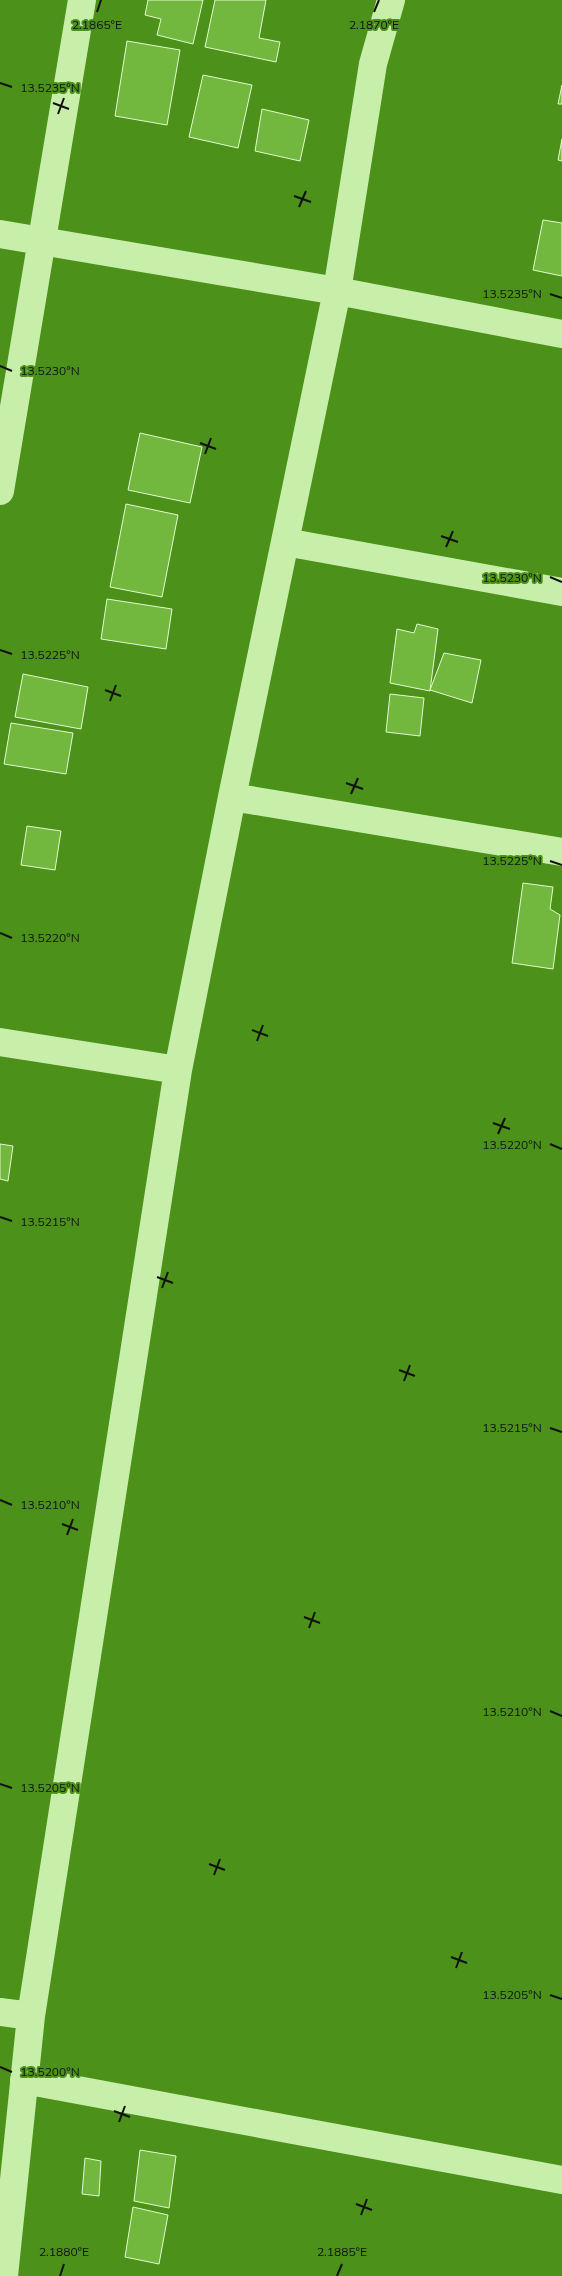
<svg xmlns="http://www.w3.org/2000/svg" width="562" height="2276" font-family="Mulish,sans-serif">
  <rect width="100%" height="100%" fill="#4b911a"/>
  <path fill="#72b73e" stroke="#e2facf" d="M148,0h55l-10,44 -36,-9 4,-16 -16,-4z
    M215,0h51l-7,38 21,4 -4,20 -71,-15z
    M127,41l53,9 -13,75 -52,-9z
    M203,75l49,10 -14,63 -49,-11z
    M562,85v19h-4z
    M262,109l47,11 -9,41 -45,-10z
    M562,139v22l-4,-1z
    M543,220l19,3v53l-29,-6z
    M140,433l62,14 -12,56 -62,-13z
    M126,504l52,11 -16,82 -52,-10z
    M107,599l65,10 -6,40 -65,-10z
    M417,624l21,5 -8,62 -40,-8 7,-54 17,4z
    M444,653l37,7 -9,43 -42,-13z
    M23,674l65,13 -7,42 -66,-12z
    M390,694l34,4 -4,38 -34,-4z
    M11,723l62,10 -7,41 -62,-10z
    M27,826l34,5 -6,39 -34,-5z
    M523,883l30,4 -3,22 10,6 -7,54 -41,-6z
    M0,1144l13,2 -5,35 -8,-2z
    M140,2150l36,6 -7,52 -35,-7z
    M85,2158l16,3 -2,35 -17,-2z
    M133,2207l35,8 -9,49 -34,-7z"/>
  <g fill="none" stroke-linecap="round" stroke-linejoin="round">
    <path stroke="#c7efa9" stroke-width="28" d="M0,234l337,57 225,43
      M0,491l82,-491
      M285,542l277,50
      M232,797l330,55
      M0,1042l178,28
      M0,2012l31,4
      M24,2080l538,100
      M4,2276l27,-260 147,-946 54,-273 105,-506 36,-227 18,-64"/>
  </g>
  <path fill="none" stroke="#111" stroke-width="2" d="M97,12l4,-12M374,12l5,-12M0,83l12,4M53,103l16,6M58,114l6,-16M294,196l17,6M299,207l7,-16M550,294l12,4M0,366l12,5M200,443l16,6M205,454l6,-16M441,536l17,6M446,547l7,-16M550,577l12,5M0,650l12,4M105,690l16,6M110,701l6,-16M346,783l17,6M351,794l7,-16M550,861l12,4M0,933l12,5M252,1030l16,6M257,1041l6,-16M493,1123l17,6M498,1134l7,-16M550,1144l12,5M0,1217l12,4M157,1277l16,6M162,1288l6,-16M399,1370l16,6M404,1381l6,-16M550,1428l12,4M0,1500l12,5M62,1524l16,6M67,1535l6,-16M304,1617l16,6M309,1628l6,-16M550,1711l12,5M0,1784l12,4M209,1864l16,6M214,1875l6,-16M451,1957l16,6M456,1968l6,-16M550,1995l12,4M0,2067l12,5M114,2111l16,6M119,2122l6,-16M356,2204l16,6M361,2215l6,-16M60,2276l4,-12M337,2276l5,-12"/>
  <g font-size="12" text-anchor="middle" fill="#111" stroke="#4b911a" stroke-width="4" stroke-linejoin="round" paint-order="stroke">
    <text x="97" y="29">2.1865°E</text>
    <text x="374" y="29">2.1870°E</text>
    <text x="50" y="92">13.5235°N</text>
    <text x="512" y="298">13.5235°N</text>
    <text x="50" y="375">13.5230°N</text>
    <text x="512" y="582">13.5230°N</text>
    <text x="50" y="659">13.5225°N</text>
    <text x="512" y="865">13.5225°N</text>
    <text x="50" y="942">13.5220°N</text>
    <text x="512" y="1149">13.5220°N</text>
    <text x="50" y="1226">13.5215°N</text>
    <text x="512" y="1432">13.5215°N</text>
    <text x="50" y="1509">13.5210°N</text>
    <text x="512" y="1716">13.5210°N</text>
    <text x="50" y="1792">13.5205°N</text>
    <text x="512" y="1999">13.5205°N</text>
    <text x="50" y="2076">13.5200°N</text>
    <text x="64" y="2256">2.1880°E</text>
    <text x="342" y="2256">2.1885°E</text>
  </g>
</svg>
